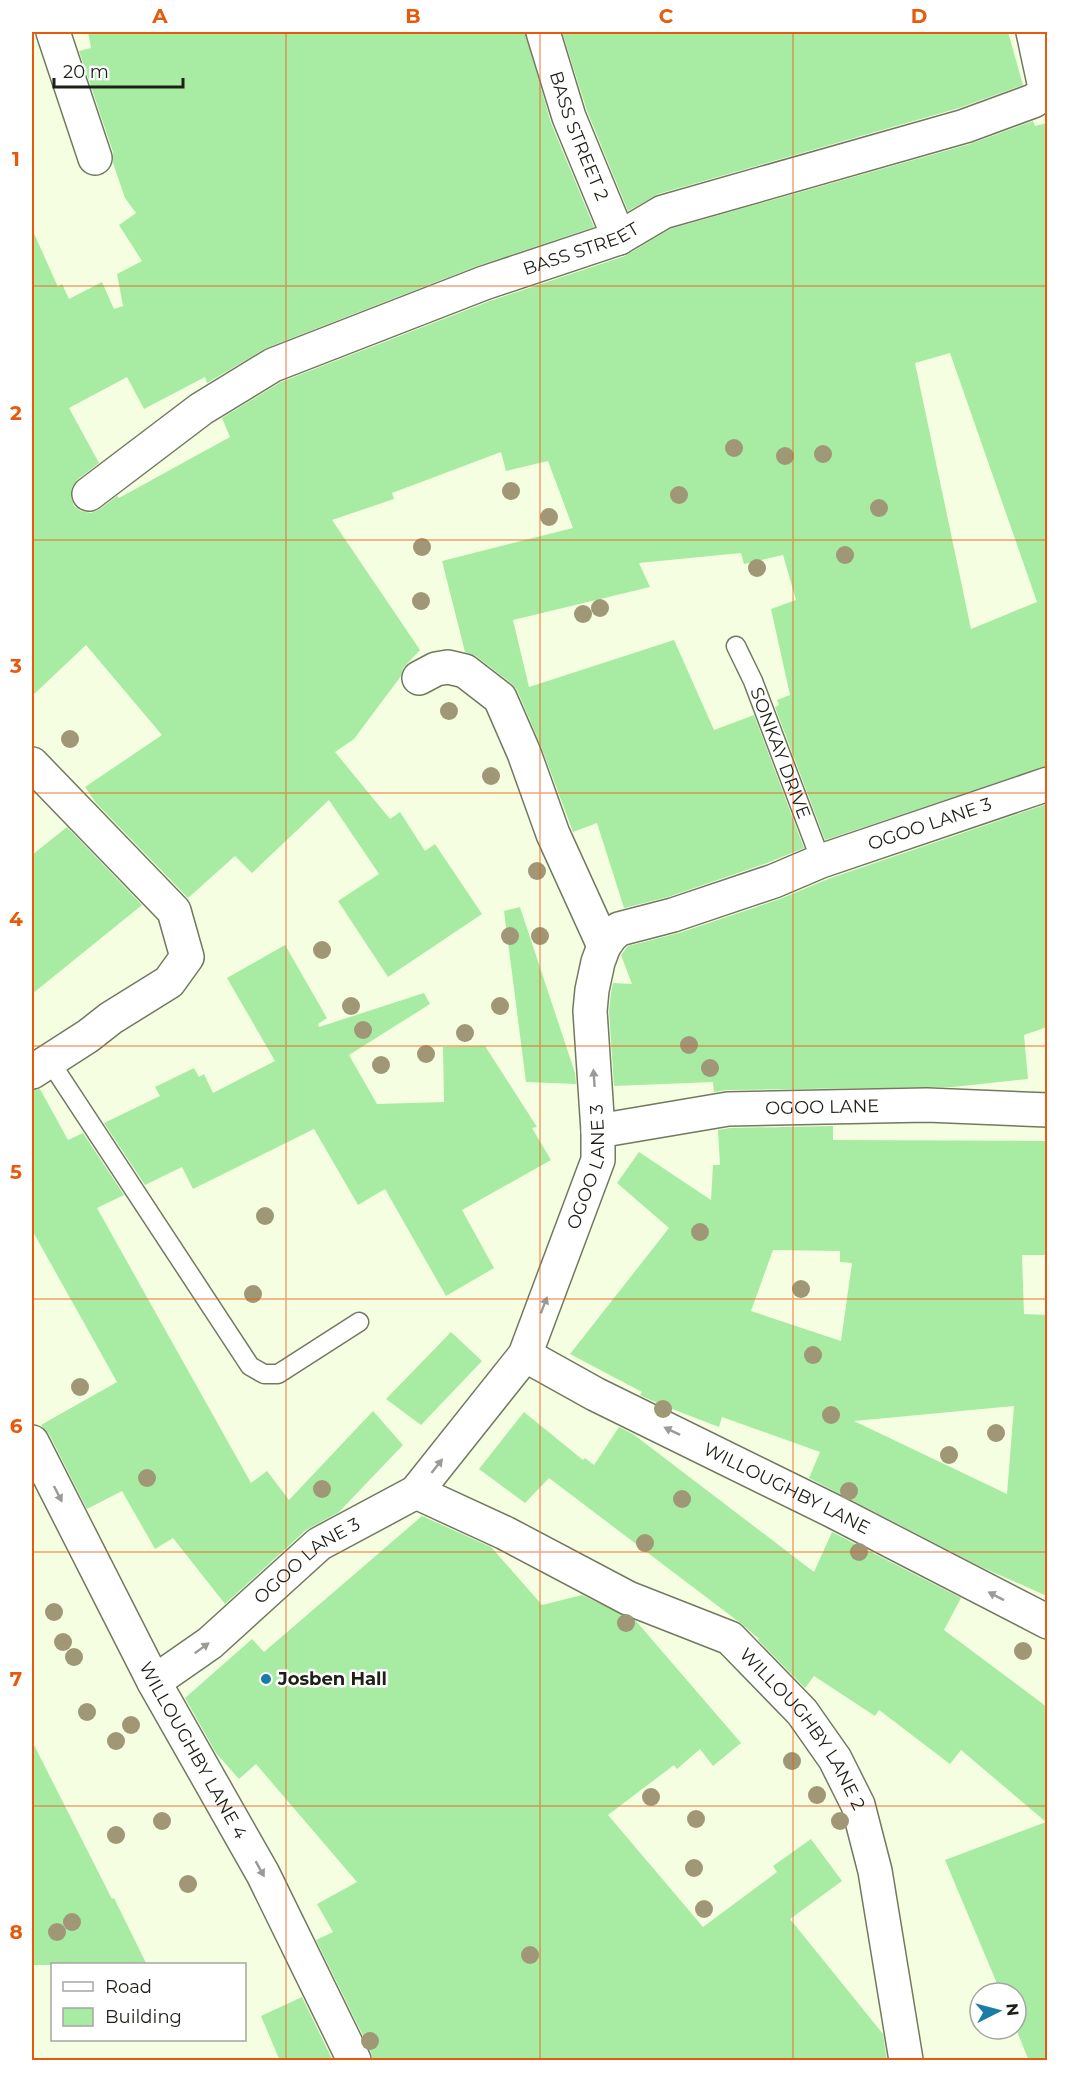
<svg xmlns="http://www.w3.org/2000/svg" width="1079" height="2092" font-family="Montserrat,sans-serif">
  <rect width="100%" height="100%" fill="#f5fee0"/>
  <path fill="#a8eca3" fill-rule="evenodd" d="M88,32h437l26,91 43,104 -117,39 -211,82 -59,35 -2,-6 -61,32 -17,-32 -58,31 30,55 -21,16 -6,8 -1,10 3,9 7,5 10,2 9,-4 17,-13 2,2 111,-61 -8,-19 59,-36 209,-81 135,-45 45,-27 300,-85 63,-23 2,5 12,-3v643l-222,74 -50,-133 4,-2 -2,-5 13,-5 -19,-86 25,-9 -13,-45 -39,9 -3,-11 -102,10 11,24 -137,33 16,67 145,-47 40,90 40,-15 50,133 -37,15 -99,34 -44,11 -27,-85 -24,9 -32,-86 -24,-56 -6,-7 -35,-27 -11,-4 -23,-91 131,-33 -25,-67 -42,10 -5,-19 -109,41 2,6 -62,21 88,130 -17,18 -2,8 -47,63 -19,13 55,67 10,-7 25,39 10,-7 47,70 -94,63 -50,-76 41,-27 -50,-74 -77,73 -17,-17 -47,42 -92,-95 -11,-16 77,-52 -76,-90 -54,51v-467l26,58 4,-3 7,15 33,-17 12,27 9,-3 -6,-32 25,-13 -23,-36 17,-12 -11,-15 -12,-35v-11l-34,-101 12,-3zM950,353l87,249 -66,27 -56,-266z
    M562,32h446l15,53 -64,23 -301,86 -30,17 -41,-100z
    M1047,804v223l-23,8 4,44 -75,8 -226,3 -13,2 -1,-10 -99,4 -5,-75 2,-18 2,-10 19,1 -11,-29 7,-9 51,-13 101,-34 48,-20z
    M67,827l75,78 -110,89v-139z
    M520,907l55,166 1,11 -50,-2 -22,-171z
    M285,945l42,73 -9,6 1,3 105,-34 6,11 -81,51 28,49 67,-2 -1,-55 42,-1 52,81 -5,1 19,32 -89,50 32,58 -48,28 -61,-107 -27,16 -44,-76 -121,60 -11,-22 -37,18 -41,-62 56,-27 -5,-9 39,-19 5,9 5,-3 9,19 62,-32 -48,-83z
    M40,1089l28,51 15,-7 41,62 -27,13 154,275 16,-12 22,29 84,-89 30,34 -64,67 -33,18 -81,74 -52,-66 -18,11 -33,-58 -35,18 -38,-75 -8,-9 76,-43 -85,-152v-140z
    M833,1126v14l214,1v114h-25l2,59 23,1v281l-68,-30 -170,-88 11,-26 -98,-35 -3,10 -60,-23 -19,-9 2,-3 -72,-38 99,-126 -52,-45 22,-31 72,48 2,-35h7l-2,-35 12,-2zM773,1250l67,1v11l12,1 -11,78 -90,-30zM1014,1406l-7,88 -153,-73z
    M451,1332l31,29 -61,64 -35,-26z
    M524,1412l59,48 2,-2 9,7 25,-38 14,7 181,138 18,-40 129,66 -17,32 103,77v354h-18l-13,-32v-36h-15l-56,-133 101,-38 -85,-72 -11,14 -71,-54 -4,6 -61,-40 -9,12 -47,-48 1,-1 -16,-14 -194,-147 -24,25 -46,-34z
    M422,1516l69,31 51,58 40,-10 54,26 105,122 -28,23 -13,-17 -23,20 -3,-4 -66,50 95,112 74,-55 -4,-6 38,-27 31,42 -52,38 93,115 4,27h-514l-2,-9 -55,-112 17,-8 -16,-28 40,-22 -101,-118 -17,15 -23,-26 -31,-55 67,-59 12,13z
    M32,1741l80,158 2,-1 33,67h-115z
    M302,1997l31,64h-53l-19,-45z"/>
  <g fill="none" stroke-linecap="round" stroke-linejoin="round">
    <defs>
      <g id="lane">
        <path id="s1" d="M736,646l17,35 68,180"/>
        <path d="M49,1060l201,306 14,8h14l81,-52"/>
      </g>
      <g id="street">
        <path d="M53,32l42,126"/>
        <path id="s2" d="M543,32l26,85 50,121"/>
        <path id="s3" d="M89,494l112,-85 72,-44 211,-82 135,-45 44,-26 302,-86 68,-25 11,-7v-11l-11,-51"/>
        <path d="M419,678l17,-9 12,-2 17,4 35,27 24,55 29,81 51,112"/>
        <path d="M32,764l142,147 13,46 -18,25 -58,36 -23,18 -56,36"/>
        <path id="s4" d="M598,1131l130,-22 199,-4 121,5"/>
        <path id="s5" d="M525,1355l70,39 238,117 215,111"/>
        <path id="s6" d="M32,1442l122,240 109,192 91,186"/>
        <path id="s7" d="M416,1492l89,41 123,65 102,40 72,74 33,47 23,46 17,66 31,189"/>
        <path id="s8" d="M154,1682l56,-39 109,-99 97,-52 109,-137 73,-195v-29l-8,-120 2,-21 6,-28 6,-16 7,-10 8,-7 54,-14 101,-34 47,-20 227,-77"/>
      </g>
    </defs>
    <use href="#lane" stroke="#727960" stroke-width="21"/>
    <use href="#street" stroke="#727960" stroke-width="36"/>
    <use href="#lane" stroke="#fff" stroke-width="18"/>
    <use href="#street" stroke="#fff" stroke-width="33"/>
  </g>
  <g fill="#a09776">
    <circle cx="734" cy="448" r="9"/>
    <circle cx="823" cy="454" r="9"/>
    <circle cx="785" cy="456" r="9"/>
    <circle cx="511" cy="491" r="9"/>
    <circle cx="679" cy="495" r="9"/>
    <circle cx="879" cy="508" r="9"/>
    <circle cx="549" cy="517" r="9"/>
    <circle cx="422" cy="547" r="9"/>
    <circle cx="845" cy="555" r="9"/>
    <circle cx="757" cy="568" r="9"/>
    <circle cx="421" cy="601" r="9"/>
    <circle cx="600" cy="608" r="9"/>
    <circle cx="583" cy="614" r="9"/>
    <circle cx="449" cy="711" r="9"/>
    <circle cx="70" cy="739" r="9"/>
    <circle cx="491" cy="776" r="9"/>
    <circle cx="537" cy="871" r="9"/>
    <circle cx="510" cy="936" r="9"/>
    <circle cx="540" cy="936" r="9"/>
    <circle cx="322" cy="950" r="9"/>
    <circle cx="351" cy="1006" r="9"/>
    <circle cx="500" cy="1006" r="9"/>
    <circle cx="363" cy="1030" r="9"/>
    <circle cx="465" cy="1033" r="9"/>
    <circle cx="689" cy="1045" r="9"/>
    <circle cx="426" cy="1054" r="9"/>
    <circle cx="381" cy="1065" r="9"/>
    <circle cx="710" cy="1068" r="9"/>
    <circle cx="265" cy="1216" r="9"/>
    <circle cx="700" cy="1232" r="9"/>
    <circle cx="801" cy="1289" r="9"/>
    <circle cx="253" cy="1294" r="9"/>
    <circle cx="813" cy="1355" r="9"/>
    <circle cx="80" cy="1387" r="9"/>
    <circle cx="663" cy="1409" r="9"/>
    <circle cx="831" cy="1415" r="9"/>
    <circle cx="996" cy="1433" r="9"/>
    <circle cx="949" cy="1455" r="9"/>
    <circle cx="147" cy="1478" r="9"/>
    <circle cx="322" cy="1489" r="9"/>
    <circle cx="849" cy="1491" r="9"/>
    <circle cx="682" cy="1499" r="9"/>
    <circle cx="645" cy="1543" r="9"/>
    <circle cx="859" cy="1552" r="9"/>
    <circle cx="54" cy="1612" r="9"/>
    <circle cx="626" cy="1623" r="9"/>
    <circle cx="63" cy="1642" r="9"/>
    <circle cx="1023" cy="1651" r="9"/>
    <circle cx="74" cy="1657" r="9"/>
    <circle cx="87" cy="1712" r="9"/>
    <circle cx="131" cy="1725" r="9"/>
    <circle cx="116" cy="1741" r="9"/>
    <circle cx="792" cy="1761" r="9"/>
    <circle cx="817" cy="1795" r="9"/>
    <circle cx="651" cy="1797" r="9"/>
    <circle cx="696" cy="1819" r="9"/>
    <circle cx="162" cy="1821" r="9"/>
    <circle cx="840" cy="1821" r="9"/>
    <circle cx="116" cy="1835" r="9"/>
    <circle cx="694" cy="1868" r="9"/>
    <circle cx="188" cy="1884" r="9"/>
    <circle cx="704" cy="1909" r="9"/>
    <circle cx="72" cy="1922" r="9"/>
    <circle cx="57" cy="1932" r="9"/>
    <circle cx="530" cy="1955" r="9"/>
    <circle cx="370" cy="2041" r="9"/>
  </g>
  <defs><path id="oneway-solid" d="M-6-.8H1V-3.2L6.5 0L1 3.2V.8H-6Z" transform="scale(1.5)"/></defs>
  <g fill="#999b96">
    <use href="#oneway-solid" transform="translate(594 1078) rotate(-94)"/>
    <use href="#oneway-solid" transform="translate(544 1305) rotate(-69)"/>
    <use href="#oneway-solid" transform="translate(672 1431) rotate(-154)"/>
    <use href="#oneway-solid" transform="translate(437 1466) rotate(-52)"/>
    <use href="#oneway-solid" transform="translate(58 1494) rotate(63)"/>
    <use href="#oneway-solid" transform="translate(996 1596) rotate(-153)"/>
    <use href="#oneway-solid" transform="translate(202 1648) rotate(-36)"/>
    <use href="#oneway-solid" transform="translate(260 1869) rotate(61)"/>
  </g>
  <path fill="none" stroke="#e8590c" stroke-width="1.5" stroke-opacity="0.55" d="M286,32v2028M540,32v2028M793,32v2028M32,286h1016M32,540h1016M32,793h1016M32,1046h1016M32,1299h1016M32,1552h1016M32,1806h1016"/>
  <circle fill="#1b7ca8" stroke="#fff" stroke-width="2" cx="266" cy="1679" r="6"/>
  <g text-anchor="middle" stroke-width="5" stroke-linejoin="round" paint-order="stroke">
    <g font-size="18" fill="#1d2016" stroke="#fff">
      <text dy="6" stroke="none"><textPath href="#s2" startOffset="110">BASS STREET 2</textPath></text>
      <text dy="6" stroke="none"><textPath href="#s3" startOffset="554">BASS STREET</textPath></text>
      <text dy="6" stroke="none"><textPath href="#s1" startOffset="116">SONKAY DRIVE</textPath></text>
      <text dy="6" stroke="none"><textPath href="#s8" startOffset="1276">OGOO LANE 3</textPath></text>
      <text dy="6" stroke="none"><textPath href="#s4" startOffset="226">OGOO LANE</textPath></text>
      <text dy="6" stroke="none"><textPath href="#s8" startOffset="700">OGOO LANE 3</textPath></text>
      <text dy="6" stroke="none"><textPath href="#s5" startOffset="294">WILLOUGHBY LANE</textPath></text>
      <text dy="6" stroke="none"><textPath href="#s8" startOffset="196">OGOO LANE 3</textPath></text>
      <text dy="6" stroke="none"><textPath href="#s7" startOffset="464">WILLOUGHBY LANE 2</textPath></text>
      <text dy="6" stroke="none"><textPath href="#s6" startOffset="348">WILLOUGHBY LANE 4</textPath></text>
    </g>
    <g font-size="18" font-weight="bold" fill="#1d2016" stroke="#fff" text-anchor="start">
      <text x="278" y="1685">Josben Hall</text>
    </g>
  </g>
  <rect width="1079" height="2092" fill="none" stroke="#ffffff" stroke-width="66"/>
  <rect x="51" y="1963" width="195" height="78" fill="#ffffff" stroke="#a5a6a2" stroke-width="1.5"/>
  <rect x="63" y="1982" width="30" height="9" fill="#ffffff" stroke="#a5a6a2" stroke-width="1.5"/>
  <text x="105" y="1993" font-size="18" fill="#1d2016">Road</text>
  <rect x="63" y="2008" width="30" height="18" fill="#a8eca3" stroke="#a5a6a2" stroke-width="1.5"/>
  <text x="105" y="2023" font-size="18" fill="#1d2016">Building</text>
  <g transform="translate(998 2011) rotate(84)"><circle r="28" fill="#ffffff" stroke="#a5a6a2" stroke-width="1.5"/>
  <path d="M0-4.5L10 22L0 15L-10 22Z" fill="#1b7ca8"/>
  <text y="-9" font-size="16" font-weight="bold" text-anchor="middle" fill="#1d2016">N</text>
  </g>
  <path d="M54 78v9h129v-9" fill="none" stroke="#1d2016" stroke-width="3"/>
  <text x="63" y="78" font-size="18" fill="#1d2016" stroke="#ffffff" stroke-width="4.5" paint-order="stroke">20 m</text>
  <rect x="33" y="33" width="1013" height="2026" fill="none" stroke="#e8590c" stroke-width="2"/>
  <g font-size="20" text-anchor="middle" font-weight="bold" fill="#e8590c">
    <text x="160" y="23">A</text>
    <text x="413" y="23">B</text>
    <text x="666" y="23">C</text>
    <text x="919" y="23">D</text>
    <text x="16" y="166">1</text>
    <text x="16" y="420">2</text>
    <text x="16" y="673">3</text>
    <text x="16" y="926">4</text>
    <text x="16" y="1179">5</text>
    <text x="16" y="1433">6</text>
    <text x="16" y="1686">7</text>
    <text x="16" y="1939">8</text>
  </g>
</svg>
